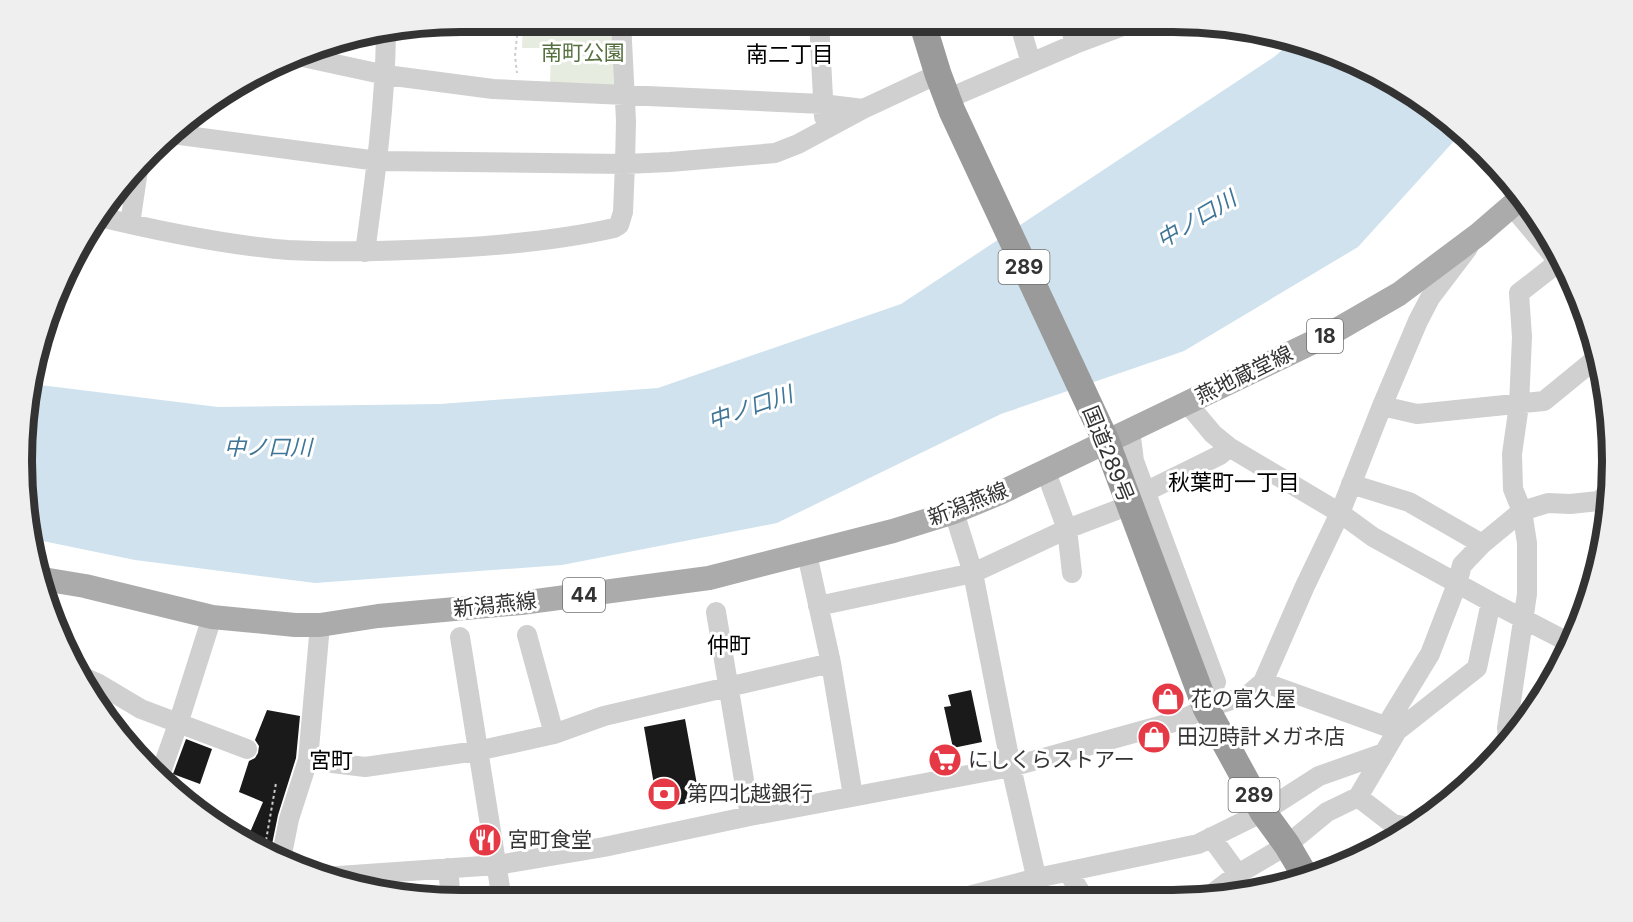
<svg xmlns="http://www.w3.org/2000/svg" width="1633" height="922" font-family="Inter,'Noto Sans JP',sans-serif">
  <rect width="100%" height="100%" fill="#fff"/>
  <path fill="#e6ecdf" d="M523,21h94l1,65 -68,-1 1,-37h-29z"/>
  <path fill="#cfe2ee" d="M1294,40l19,4 79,36 71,51 -105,116 -174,104 -183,63 -224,109 -215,42 -247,18 -180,-23 -102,-21 -11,-50 10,-105 186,23 222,-3 218,-16 243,-84 373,-247z"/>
  <path fill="#1a1a1a" d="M971,690l11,52 -29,6 -9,-41 7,-1 -3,-11z
    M267,710l33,6 -4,42 -18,57 -8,39 -25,-10 18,-42 -24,-10 10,-31 6,-3 3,-5 1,-7 -4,-6z
    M685,719l15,82 -42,7 -14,-81z
    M186,739l26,10 -12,35 -27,-10z"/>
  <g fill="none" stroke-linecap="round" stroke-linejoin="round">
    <path stroke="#cdcdcd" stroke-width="2" stroke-dasharray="3 3" stroke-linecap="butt" d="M437,25l81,1 -3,30 2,17
      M639,28l162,-2
      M264,852l12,-69"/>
    <path stroke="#d0d0d0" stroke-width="20" d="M819,21l5,96
      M1019,22l12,41
      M1069,22l6,22
      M298,56l88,19 107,14 329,15 41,5 75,-35
      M947,99l128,-55 59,-22
      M172,134l206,27 247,3 45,-2 105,-9 23,-9 65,-35
      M1512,206l45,54
      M96,216c62,15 128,29 192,34 55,3 109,1 164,-2 54,-3 109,-8 162,-20l5,-3 4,-13 2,-48 1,-43 -5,-100
      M130,224l8,-54
      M365,252c10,-73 20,-145 21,-219
      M1187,403l26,31 16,13 111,66 33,24 118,65 73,38 5,6
      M1382,406l35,8 127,-13 55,-45
      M1130,430l4,31 82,221 -11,22 -7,-6
      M1046,472l21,57 5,44
      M1351,484l58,18 73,42
      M1145,492l75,-37 9,-8
      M954,512l19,61 38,194 30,131
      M807,554l24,109 22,133
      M818,606l155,-33 94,-44 55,-21
      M716,612l34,204
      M527,635l27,99
      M460,637l42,263
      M85,678l14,6 42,25 106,40
      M1263,682l133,48
      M1386,726l44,-72 27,-70 5,-19 20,-21 40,-33 26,-8 22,1 29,-3 10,-9
      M1508,740l-1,-12 20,-134v-51l-5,-32 -9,-22 -1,-35 7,-49 3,-68 -3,-44 32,-25 10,-11
      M308,760l57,7 112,-16 77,-17 50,-18 227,-53
      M160,775l18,-51 34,-107
      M1358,797l35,27 21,4
      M1211,837l27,37
      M281,859l8,-40 19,-59 12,-135
      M448,868l3,32
      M1068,872l16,26
      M324,877l173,-12 107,-18 146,-31 261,-49 170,-47 25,-12 42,-13 15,-13 42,-96 35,-73 42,-107 36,-85 12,-23 38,-50
      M1208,897l30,-23 49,-29 40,-33 31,-15 39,-66 80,-63 14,-66
      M961,898l76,-20 161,-34 65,-32 56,-36 65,-23"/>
    <path stroke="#ababab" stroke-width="24" d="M43,579l42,7 127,31 83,8h25l58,-9 143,-13 188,-25 184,-47 61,-19 46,-19 328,-158 71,-41 80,-60 44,-38"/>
    <path stroke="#9a9a9a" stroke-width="27" d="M922,22l16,52 14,37 154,330 100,267 57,104 24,33 20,34"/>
  </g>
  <defs>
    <symbol id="shop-disc" viewBox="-11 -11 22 22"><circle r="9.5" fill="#e63946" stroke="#fff"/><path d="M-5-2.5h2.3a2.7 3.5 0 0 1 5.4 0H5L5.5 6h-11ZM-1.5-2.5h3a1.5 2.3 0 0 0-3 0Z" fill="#fff"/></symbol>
    <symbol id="supermarket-disc" viewBox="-11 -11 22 22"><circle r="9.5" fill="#e63946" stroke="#fff"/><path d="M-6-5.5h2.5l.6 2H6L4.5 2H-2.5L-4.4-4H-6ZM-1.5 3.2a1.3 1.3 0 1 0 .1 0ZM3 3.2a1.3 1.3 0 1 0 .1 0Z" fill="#fff"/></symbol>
    <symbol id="bank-disc" viewBox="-11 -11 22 22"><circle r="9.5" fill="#e63946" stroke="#fff"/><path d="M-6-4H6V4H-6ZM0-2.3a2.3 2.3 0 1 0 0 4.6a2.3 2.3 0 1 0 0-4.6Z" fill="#fff"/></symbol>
    <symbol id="restaurant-disc" viewBox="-11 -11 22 22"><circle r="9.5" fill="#e63946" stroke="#fff"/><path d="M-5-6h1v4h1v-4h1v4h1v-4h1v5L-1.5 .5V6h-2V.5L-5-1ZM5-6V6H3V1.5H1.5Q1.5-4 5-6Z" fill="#fff"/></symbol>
  </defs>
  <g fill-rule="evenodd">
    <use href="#shop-disc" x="1149" y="680" width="38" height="38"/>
    <use href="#shop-disc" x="1135" y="718" width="38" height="38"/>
    <use href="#supermarket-disc" x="926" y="741" width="38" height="38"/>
    <use href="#bank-disc" x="645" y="775" width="38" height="38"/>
    <use href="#restaurant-disc" x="466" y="821" width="38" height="38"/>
  </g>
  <g text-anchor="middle" stroke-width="6" stroke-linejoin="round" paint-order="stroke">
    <g fill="#fff" stroke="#707070" stroke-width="1.5">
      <rect x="998.5" y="250" width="51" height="34" rx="4.5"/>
      <rect x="1307" y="319" width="36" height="34" rx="4.5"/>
      <rect x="563" y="578" width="42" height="34" rx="4.5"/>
      <rect x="1228.5" y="778" width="51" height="34" rx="4.5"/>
    </g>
    <g font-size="20" font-weight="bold" fill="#333">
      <text x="1024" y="274">289</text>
      <text x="1325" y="343">18</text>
      <text x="584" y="602">44</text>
      <text x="1254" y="802">289</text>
    </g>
    <g font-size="21" fill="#56703f" stroke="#fff">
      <text x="583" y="60">南町公園</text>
    </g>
    <g font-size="21" fill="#333" stroke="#fff">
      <text transform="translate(1244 375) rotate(-26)" y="7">燕地蔵堂線</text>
      <text transform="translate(1108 454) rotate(68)" y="7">国道289号</text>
      <text transform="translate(968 504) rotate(-21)" y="7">新潟燕線</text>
      <text transform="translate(495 605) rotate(-6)" y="7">新潟燕線</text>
    </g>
    <g font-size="21" fill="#333" stroke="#fff" text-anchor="start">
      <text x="1191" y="706">花の富久屋</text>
      <text x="1177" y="744">田辺時計メガネ店</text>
      <text x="968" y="767">にしくらストアー</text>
      <text x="687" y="801">第四北越銀行</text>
      <text x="508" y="847">宮町食堂</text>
    </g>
    <g font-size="22" fill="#000" stroke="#fff">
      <text x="790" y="62">南二丁目</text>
      <text x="1234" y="490">秋葉町一丁目</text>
      <text x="729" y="653">仲町</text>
      <text x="331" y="768">宮町</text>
    </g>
    <g font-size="22" font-style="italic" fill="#3f7597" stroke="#fff">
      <text transform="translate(1196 219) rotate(-31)" y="8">中ノ口川</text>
      <text transform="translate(750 407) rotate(-19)" y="8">中ノ口川</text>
      <text x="268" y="455">中ノ口川</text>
    </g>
  </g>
  <path d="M0 0H1633V922H0ZM461 32H1173A429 429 0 0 1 1602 461V461A429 429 0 0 1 1173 890H461A429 429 0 0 1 32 461V461A429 429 0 0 1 461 32Z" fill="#efefef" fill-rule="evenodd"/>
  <path fill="none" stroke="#333" stroke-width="8" d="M461 32H1173A429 429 0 0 1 1602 461V461A429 429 0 0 1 1173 890H461A429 429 0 0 1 32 461V461A429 429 0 0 1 461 32Z"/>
</svg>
